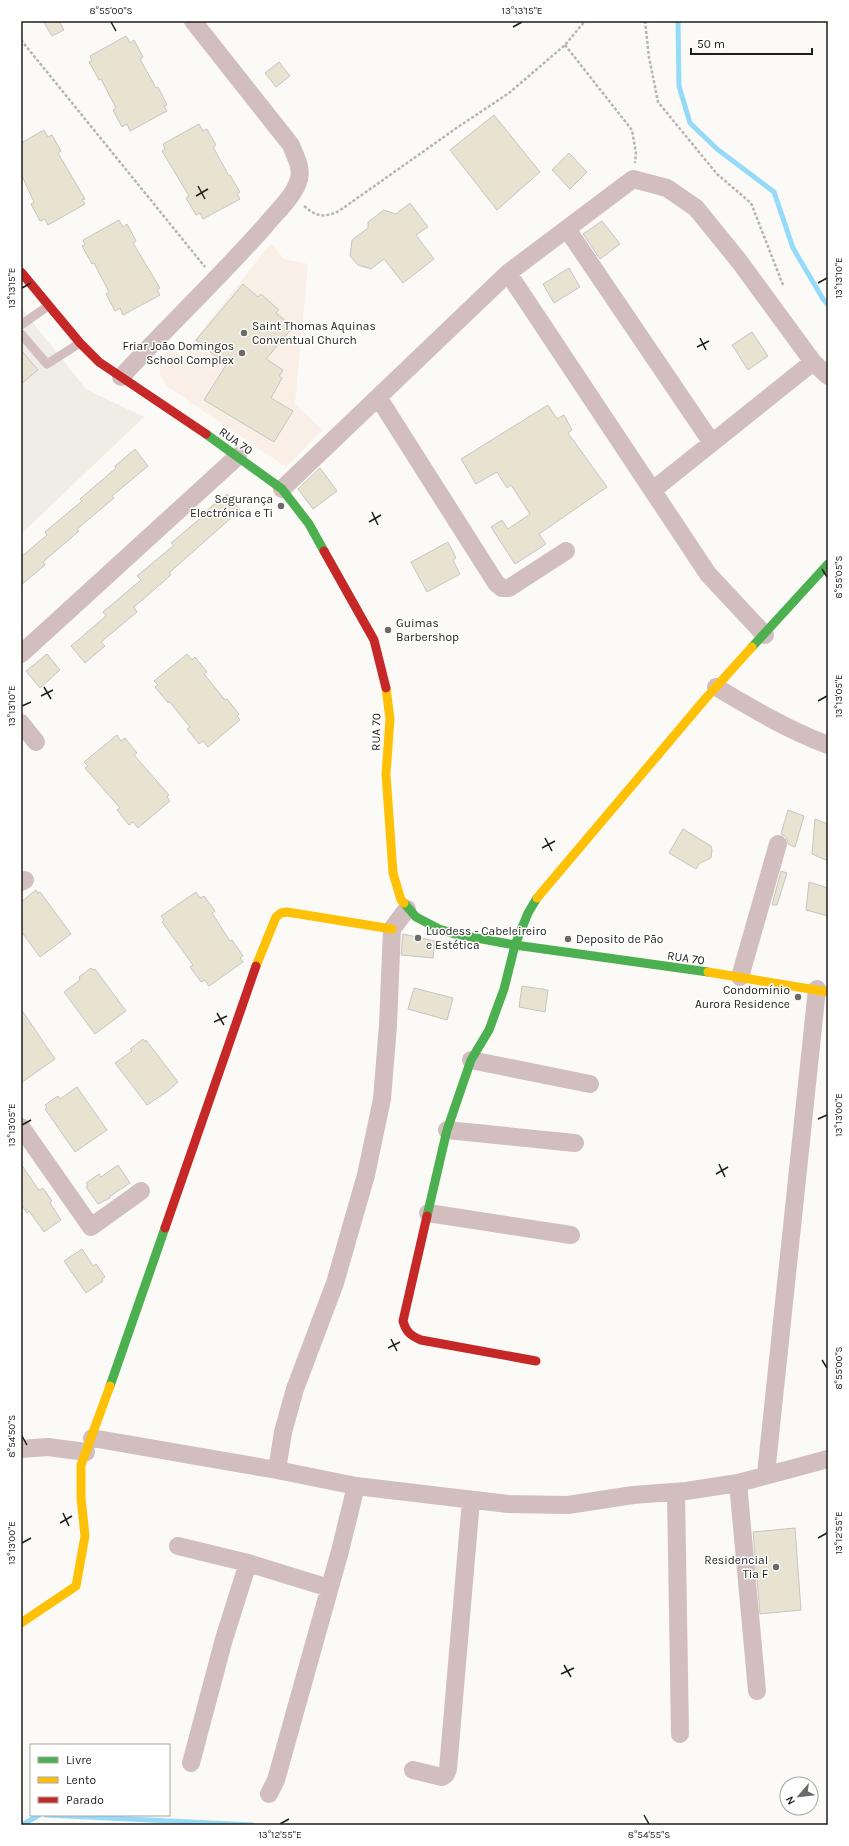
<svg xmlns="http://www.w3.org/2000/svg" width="849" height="1846" font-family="Karla,sans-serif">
  <rect width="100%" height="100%" fill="#fbfaf6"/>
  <path fill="#efede5" d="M21,308l65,81 58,28 -123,117z"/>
  <path fill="#f9efe7" d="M271,243l13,16 24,5 -13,140 27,26 -36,37 -118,-80 -8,-12 -1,-14 11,-12 11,8z"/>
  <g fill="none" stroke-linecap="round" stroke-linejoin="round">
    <path stroke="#96dafa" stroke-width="5" d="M678,21l1,65 11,37 27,26 57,43 19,56 30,51 5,6
      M46,1815l207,10
      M22,1825l17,-10"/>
  </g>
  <path fill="#e7e3d0" stroke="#c6c5c2" d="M43,21h16l5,9 -12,6z
    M126,36l4,7 4,-3 9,17 -3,2 16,29 2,-1 9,18 -3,1 3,5 -37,20 -3,-7 -5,3 -9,-17 3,-2 -15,-29 -2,1 -10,-18 3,-1 -2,-5z
    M279,62l11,14 -14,11 -11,-14z
    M494,115l46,57 -43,38 -47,-60z
    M199,124l4,7 4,-2 9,16 -3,2 16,29 1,-1 10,17 -3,2 3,5 -37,20 -3,-6 -4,2 -10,-17 3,-2 -27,-45 3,-2 -2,-5z
    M44,130l4,7 4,-2 9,16 -3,2 27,46 -3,1 3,4 -37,21 -3,-6 -5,2 -9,-17 3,-2 -13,-28v-31z
    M569,153l18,19 -17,17 -18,-19z
    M410,203l18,24 -12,8 18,24 -31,24 -19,-24 -13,10 -13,-4 -8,-9 2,-16 16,-12v-6l16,-12 12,4z
    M119,220l4,7 4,-3 9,17 -3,2 27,45 -3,2 3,5 -37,20 -3,-7 -5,3 -9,-17 3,-2 -15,-29 -2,1 -10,-18 3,-1 -2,-5z
    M602,221l18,23 -20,15 -17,-25z
    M569,268l11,19 -26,16 -11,-19z
    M243,284l15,13 3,-3 18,16 -3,3 17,14 -27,32 17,11 -4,6 3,2 -11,20 22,13 -19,31 -70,-42 22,-35 -30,-25z
    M752,332l16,24 -20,14 -16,-25z
    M21,350l17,20 -17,14z
    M548,405l9,14 7,-4 8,15 -4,3 39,54 -68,47 7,10 -31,20 -24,-37 11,-7 6,9 22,-15 -19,-29 -4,3 -10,-16 -21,12 -15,-25z
    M135,449l13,17 -36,30 2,2 -37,31 2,2 -36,31 2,3 -24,20v-28l26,-22 -2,-3 37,-31 -2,-2 36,-31 -1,-2z
    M320,468l17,23 -24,18 -15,-20z
    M227,494l13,16 -71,63 2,2 -37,32 3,5 -36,30 4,4 -20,17 -14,-17 35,-30 -3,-4 38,-32 -4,-4 37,-31 -3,-2 37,-31 -2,-1z
    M448,542l8,16 -3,2 7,14 -33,18 -16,-30z
    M47,654l13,16 -20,18 -14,-17z
    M187,654l5,6 3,-3 12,15 -3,2 21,26 2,-1 12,15 -2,2 3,4 -32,27 -5,-6 -4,3 -12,-15 3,-2 -21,-26 -1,2 -13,-16 3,-2 -4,-4z
    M117,735l4,6 4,-3 12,15 -3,2 35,40 -2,2 3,4 -32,27 -5,-6 -4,3 -12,-15 3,-2 -35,-40 3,-2 -4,-4z
    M788,810l16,6 -9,31 -7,-3 -2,-7 -5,-3z
    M815,819l13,5v37l-16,-7z
    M683,829l28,17 1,4 -1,8 -11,5 -4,6 -27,-16z
    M781,871l6,2 -10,32h-5z
    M809,882l19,6v28l-22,-6z
    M36,890l2,3 2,-1 31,42 -31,23 -19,-26v-29z
    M196,892l4,6 4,-2 11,15 -3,2 18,28 2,-1 11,16 -3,2 3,4 -34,24 -4,-6 -4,2 -11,-15 3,-2 -31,-43 2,-2 -3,-4z
    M403,934l32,7 -2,17 -32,-3z
    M91,968l2,2 2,-1 31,42 -31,23 -31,-42 16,-12 -1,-3z
    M522,986l26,4 -3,22 -26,-5z
    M414,988l39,10 -6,22 -39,-11z
    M21,1009l34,50 -34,24z
    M143,1039l2,3 1,-2 32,42 -10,9 -21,14 -32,-42 17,-12 -2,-2z
    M77,1087l30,43 -32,22 -30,-43 2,-1 -2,-3 13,-9 2,3z
    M21,1164l17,25 2,1 3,-2 9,13 -2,2 11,17 -17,12 -15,-21 -2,2 -6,-9z
    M118,1165l12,18 -21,14 1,1 -12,6 -12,-17 2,-1 -2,-3 13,-9 2,3z
    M82,1249l11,17 3,-2 9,13 -3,2 1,2 -17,12 -22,-32z
    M795,1528l6,82 -41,4 -7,-82z"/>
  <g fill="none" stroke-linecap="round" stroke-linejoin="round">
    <path stroke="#beb2b1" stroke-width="2.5" stroke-dasharray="3 2" stroke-linecap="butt" d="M645,21l4,36 9,45 59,72 34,29 32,82
      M21,40l184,227
      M565,45l67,85 4,23 -1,10
      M304,206c13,11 20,12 35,5l119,-84 51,-34 56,-48 20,-24"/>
    <path stroke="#d2bebf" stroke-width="9" d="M21,325l27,-19
      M21,334l26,30 33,-21"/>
    <path stroke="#d2bebf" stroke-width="18" d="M567,229l145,214
      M508,273l200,301 57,61
      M121,377c47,-51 98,-99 144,-151 11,-14 29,-29 34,-47 3,-12 -4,-23 -8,-34l-98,-124
      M378,397l118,186 6,5h7l57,-37
      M282,489l226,-216 125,-94 34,9 29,20 43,53 74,101 15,14
      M653,490l160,-128
      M21,654l217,-198
      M716,687c37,22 72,43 112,58
      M21,723l15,19
      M21,882l4,-2
      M740,977l38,-133
      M471,1060l119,24
      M21,1127l70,100 50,-36
      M447,1130l128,13
      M428,1213l143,22
      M92,1438l185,32 79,16 152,18 60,1 65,-10 53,-4 52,-8 90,-24
      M21,1449l27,-2 38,5
      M277,1470l6,-38 12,-43 40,-106 31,-108 16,-76 6,-74 4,-96 15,-20
      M766,1474l51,-485
      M738,1483l19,208
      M676,1492l4,242
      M178,1546l70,17 81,25
      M191,1763l33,-124 24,-76
      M413,1770l29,7 4,-3 2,-5 23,-269
      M269,1794l7,-14 64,-229 16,-65"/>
    <path stroke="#4caf50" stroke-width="9" d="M206,434l76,55 27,35 15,27
      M752,647l76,-83
      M404,903l12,14 23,12 16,5 60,11 193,27
      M427,1216l20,-86 24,-70 18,-30 15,-41 11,-44 13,-32 9,-15
      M110,1386l55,-158"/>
    <path stroke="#ffc107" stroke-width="9" d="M386,688l4,31 -4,55 7,99 8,27 3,3
      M537,898l169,-200 46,-51
      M256,966l20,-49 5,-4 6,-1 105,17
      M708,972l120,20
      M21,1623l55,-37 9,-50 -4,-38v-33l29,-79"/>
    <path stroke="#c62828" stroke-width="9" d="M21,272l59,71 19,19 107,72
      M324,551l50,89 12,48
      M427,1216l-24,105c3,11 8,15 18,19l115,21
      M165,1228l91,-262"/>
  </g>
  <path fill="none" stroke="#1e1d1b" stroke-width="1.5" d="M111,22l5,9M513,27l9,-5M198,186l7,13M196,196l12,-7M818,283l9,-5M22,288l9,-5M700,338l6,12M697,347l12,-6M372,512l6,13M369,522l12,-7M822,569l5,8M44,687l7,12M41,696l12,-6M818,701l9,-5M22,706l9,-4M545,838l7,13M542,848l13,-7M217,1013l7,12M214,1022l13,-6M818,1119l9,-4M22,1125l9,-5M719,1164l6,13M716,1174l12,-7M391,1339l6,12M388,1348l12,-6M822,1360l5,8M22,1436l5,9M63,1513l6,13M60,1523l12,-7M818,1538l9,-5M22,1543l9,-5M564,1665l7,12M561,1674l13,-6M644,1815l5,9M280,1824l9,-5"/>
  <g fill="#6b6a68" stroke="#fff" stroke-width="1.5">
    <circle cx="244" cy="333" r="4"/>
    <circle cx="242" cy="353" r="4"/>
    <circle cx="281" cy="506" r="4"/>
    <circle cx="388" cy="630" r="4"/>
    <circle cx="418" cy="938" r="4"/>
    <circle cx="568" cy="939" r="4"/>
    <circle cx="798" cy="997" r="4"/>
    <circle cx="776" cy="1567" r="4"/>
  </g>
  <g text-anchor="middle" stroke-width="3" stroke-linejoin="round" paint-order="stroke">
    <g font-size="12" fill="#1e1d1b" stroke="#fff" text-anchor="start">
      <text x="252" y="330">Saint Thomas Aquinas<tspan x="252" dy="14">Conventual Church</tspan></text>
      <text x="234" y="350" text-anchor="end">Friar João Domingos<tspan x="234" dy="14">School Complex</tspan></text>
      <text x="273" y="503" text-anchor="end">Segurança<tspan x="273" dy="14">Electrónica e Ti</tspan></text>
      <text x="396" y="627">Guimas<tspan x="396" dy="14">Barbershop</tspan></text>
      <text x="426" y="935">Luodess - Cabeleireiro<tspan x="426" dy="14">e Estética</tspan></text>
      <text x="576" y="943">Deposito de Pão</text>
      <text x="790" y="994" text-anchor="end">Condomínio<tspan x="790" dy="14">Aurora Residence</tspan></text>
      <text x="768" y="1564" text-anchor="end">Residencial<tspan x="768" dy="14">Tia F</tspan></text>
    </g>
    <g font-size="12" fill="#1e1d1b" stroke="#fff">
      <text transform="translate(236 441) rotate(35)" y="4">RUA 70</text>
      <text transform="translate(376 732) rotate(-89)" y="4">RUA 70</text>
      <text transform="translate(686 958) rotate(8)" y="4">RUA 70</text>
    </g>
  </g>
  <rect width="849" height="1846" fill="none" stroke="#ffffff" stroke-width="44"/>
  <rect x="30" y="1744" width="140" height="72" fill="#ffffff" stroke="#a5a5a4"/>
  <rect x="38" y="1757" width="20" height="6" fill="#4caf50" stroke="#a5a5a4"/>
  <text x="66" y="1764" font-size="12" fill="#1e1d1b">Livre</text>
  <rect x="38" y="1777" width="20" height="6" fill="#ffc107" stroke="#a5a5a4"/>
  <text x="66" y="1784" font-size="12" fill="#1e1d1b">Lento</text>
  <rect x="38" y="1797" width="20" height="6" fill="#c62828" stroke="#a5a5a4"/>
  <text x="66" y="1804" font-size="12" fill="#1e1d1b">Parado</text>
  <g transform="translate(799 1796) rotate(242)"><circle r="19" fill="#ffffff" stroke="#a5a5a4"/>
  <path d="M0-3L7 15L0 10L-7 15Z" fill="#6b6a68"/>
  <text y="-6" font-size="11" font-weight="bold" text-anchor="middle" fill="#1e1d1b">N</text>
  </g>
  <path d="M691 48v6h121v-6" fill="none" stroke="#1e1d1b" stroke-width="2"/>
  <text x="697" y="48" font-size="12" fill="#1e1d1b" stroke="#ffffff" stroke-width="3" paint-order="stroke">50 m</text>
  <rect x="22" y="22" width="805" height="1802" fill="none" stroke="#1e1d1b" stroke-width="1.5"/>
  <g font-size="10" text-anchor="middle" fill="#1e1d1b">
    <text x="111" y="14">8°55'00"S</text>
    <text x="522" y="14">13°13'15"E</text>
    <text transform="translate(838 278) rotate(-90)" y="4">13°13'10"E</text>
    <text transform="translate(11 288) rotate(-90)" y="4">13°13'15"E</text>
    <text transform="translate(838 577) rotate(-90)" y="4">8°55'05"S</text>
    <text transform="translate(838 696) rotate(-90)" y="4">13°13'05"E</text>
    <text transform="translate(11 706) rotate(-90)" y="4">13°13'10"E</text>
    <text transform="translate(838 1115) rotate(-90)" y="4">13°13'00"E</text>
    <text transform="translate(11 1125) rotate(-90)" y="4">13°13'05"E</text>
    <text transform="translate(838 1368) rotate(-90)" y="4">8°55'00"S</text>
    <text transform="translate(11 1436) rotate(-90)" y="4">8°54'50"S</text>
    <text transform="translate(838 1533) rotate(-90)" y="4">13°12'55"E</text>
    <text transform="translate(11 1543) rotate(-90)" y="4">13°13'00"E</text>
    <text x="280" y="1838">13°12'55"E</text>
    <text x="649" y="1838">8°54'55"S</text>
  </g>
</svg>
